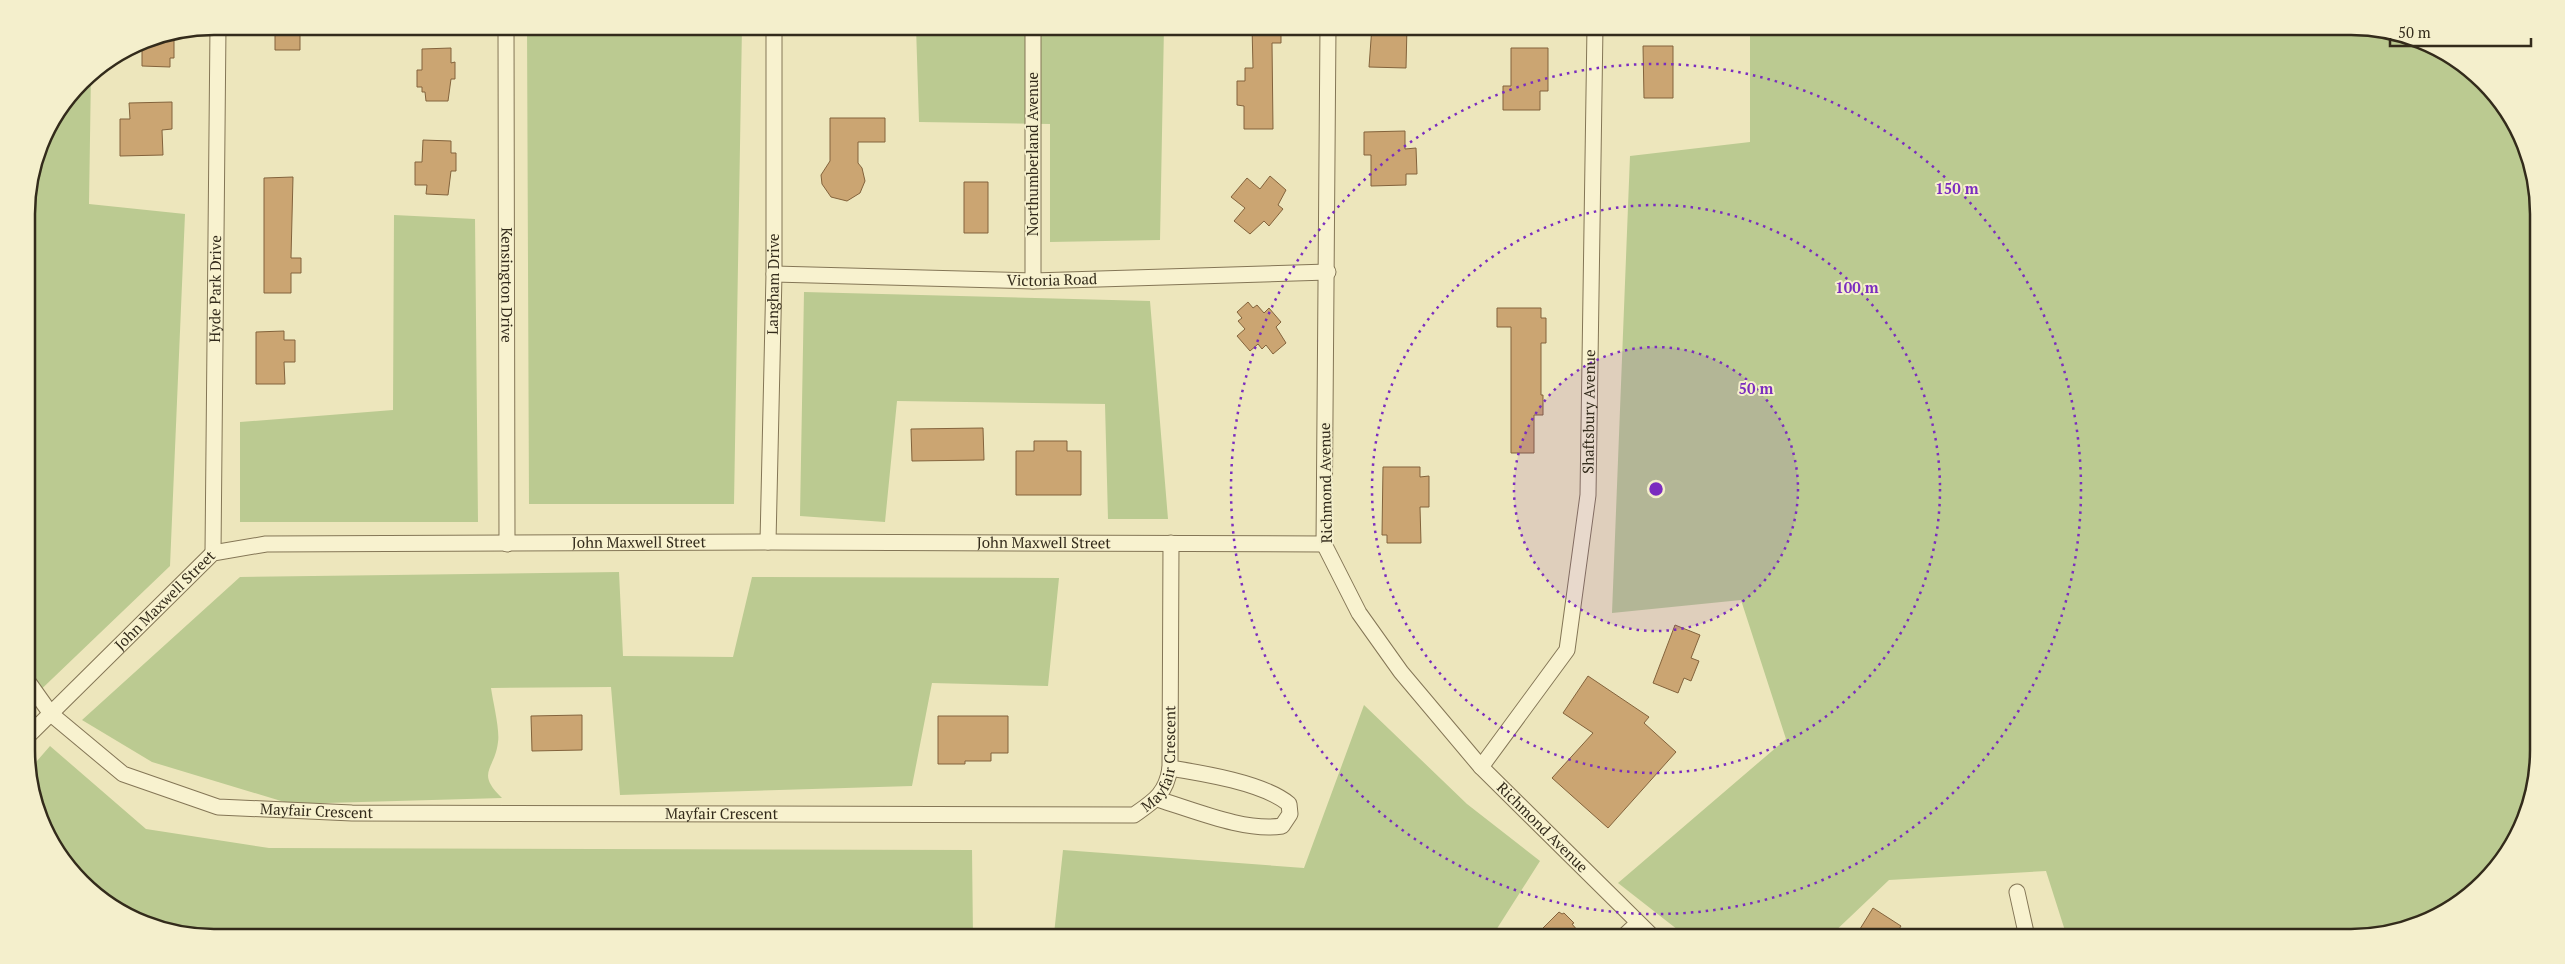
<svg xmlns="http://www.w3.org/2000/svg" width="2565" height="964" font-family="'PT Serif',serif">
  <rect width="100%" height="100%" fill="#ede6bc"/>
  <path fill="#bbca91" d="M387,26h88v5l-85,5z
    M527,26h215l-8,478h-205z
    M916,26h248l-4,214 -110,2v-118l-131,-2z
    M1750,26h601l60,10 45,22 36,32 32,52 13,47 2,561 -10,60 -22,45 -41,44 -43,25 -60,13h-296l-21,-66 -157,9 -60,57h-142l-69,-54 168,-144 -45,-139 -129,13 18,-457 120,-14z
    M91,72l-2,132 96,10 -15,352 -141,135 -2,-500 18,-70z
    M394,215l81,4 3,303h-238v-100l153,-12z
    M804,292l346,9 18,218h-60l-3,-115 -208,-3 -12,121 -85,-6z
    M619,572l4,84 110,1 19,-80 307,1 -11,108 -116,-3 -20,103 -292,9 -9,-108 -120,1c2,14 9,42 7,54 -3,28 -23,30 4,56l-211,6 -139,-42 -70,-42 158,-143z
    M1364,705l103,99 73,57 -49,77h-428l-9,-4 9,-84 241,18z
    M50,746l96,83 123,19 703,2 1,88h-759c-19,-3 -42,-4 -60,-10 -65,-22 -124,-89 -124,-159z"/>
  <path fill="#cba572" stroke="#83633c" d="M275,26h25v24h-25z
    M1252,26h29v17h-9l1,86h-29v-23l-7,-1v-24h8v-13h8z
    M1372,26h35l-1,42 -37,-1z
    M174,34v24h-4v9l-28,-1v-26z
    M1643,46h30v52h-29z
    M451,48v15l4,-1v17h-4l-3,22h-22l-1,-9h-3v-5h-5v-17h5v-21z
    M1511,48h37v43h-8v19h-37v-24h8z
    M172,102v27l-10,1 1,25 -43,1v-37h10l-1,-16z
    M830,118h55v24h-27v21l4,5 3,13 -5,12 -13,8 -16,-4 -9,-13 -1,-9 9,-14z
    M1405,131v18l11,-1 1,26h-11v11l-35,1v-31h-7v-23z
    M423,140l28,1v12h5v18h-5l-3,24 -22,-1 1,-9h-12v-23h7z
    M1270,176l16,14 -8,15 5,4 -14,17 -5,-5 -14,13 -16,-13 11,-13 -14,-11 16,-19 13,11z
    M293,177l-2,81h10v15h-10v20h-27v-115z
    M964,182h24v51h-24z
    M1248,302l5,6 4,-3 7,8 5,-5 12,14 -5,5 10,16 -13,11 -7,-9 -4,4 -4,-5 -8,7 -13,-15 8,-7 -7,-8 4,-3 -5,-6z
    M1497,308h44v10h5v25h-5v52h2v20h-9v38h-23v-126h-14z
    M284,331v9h11v22h-11l1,22h-29v-52z
    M983,428l1,32 -72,1 -1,-32z
    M1034,441h33v10h14v44h-65v-44h18z
    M1383,467h37v10l9,-1v31h-9l1,36h-34v-8h-5z
    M1675,625l25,10 -9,23 8,3 -8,20 -7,-3 -6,15 -25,-10z
    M1588,676l61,41 -5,6 32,29 -68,76 -56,-50 41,-45 -30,-20z
    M582,715v35l-50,1 -1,-35z
    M938,716h70v37h-17v8h-26v3h-27z
    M1873,908l28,18 -7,11h-39z
    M1559,912l3,2 2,-1 10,10 -2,1 12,14h-51z"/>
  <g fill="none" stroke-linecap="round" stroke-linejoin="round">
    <defs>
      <g id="minor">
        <path id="s1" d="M506,26l1,518"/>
        <path id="s2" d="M1328,26l-4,518 35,69 42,59 80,95 172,170"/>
        <path id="s3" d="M774,274l259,7 295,-9"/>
        <path d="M1033,281v-255"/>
        <path id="s4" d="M768,542l6,-268v-248"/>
        <path id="s5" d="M213,553l5,-527"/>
        <path id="s6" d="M29,683l22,31 72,60 95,33 134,6 782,2c20,-14 32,-21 36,-47l1,-225"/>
        <path id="s7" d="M30,734l183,-181 53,-9 502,-2 556,2"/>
        <path id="s8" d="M1481,767l86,-117 21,-155 7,-469"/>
        <path d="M1157,799c37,11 88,33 125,27l8,-12 -1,-10c-25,-21 -87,-31 -119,-36"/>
        <path d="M2017,892l10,45"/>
        <path d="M1623,937l15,-14"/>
      </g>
    </defs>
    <use href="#minor" stroke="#847656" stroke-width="17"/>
    <use href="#minor" stroke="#f8f2cf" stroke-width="15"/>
  </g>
  <circle cx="1656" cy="489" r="142" fill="#7b2cbf" fill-opacity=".12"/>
  <g fill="none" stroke="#7b2cbf" stroke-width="2.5" stroke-dasharray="2.5 5">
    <circle cx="1656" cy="489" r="142"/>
    <circle cx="1656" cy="489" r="284"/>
    <circle cx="1656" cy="489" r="425"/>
  </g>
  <g text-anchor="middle" stroke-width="4" stroke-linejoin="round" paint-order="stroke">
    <g font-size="15" fill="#332b1b" stroke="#f4efcc">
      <text transform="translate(1033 154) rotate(-90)" y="5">Northumberland Avenue</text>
      <text dy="5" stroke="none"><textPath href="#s3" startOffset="278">Victoria Road</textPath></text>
      <text dy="5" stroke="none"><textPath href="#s4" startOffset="258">Langham Drive</textPath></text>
      <text dy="5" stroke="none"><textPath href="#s1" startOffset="259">Kensington Drive</textPath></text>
      <text dy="5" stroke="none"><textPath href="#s5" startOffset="264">Hyde Park Drive</textPath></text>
      <text dy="5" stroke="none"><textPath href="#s8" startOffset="385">Shaftsbury Avenue</textPath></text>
      <text transform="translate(1326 483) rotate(-91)" y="5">Richmond Avenue</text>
      <text dy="5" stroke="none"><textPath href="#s7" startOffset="1089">John Maxwell Street</textPath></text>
      <text dy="5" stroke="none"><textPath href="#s7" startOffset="684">John Maxwell Street</textPath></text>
      <text dy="5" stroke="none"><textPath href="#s7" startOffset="190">John Maxwell Street</textPath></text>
      <text dy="5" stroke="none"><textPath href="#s6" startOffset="1216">Mayfair Crescent</textPath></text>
      <text dy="5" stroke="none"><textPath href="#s6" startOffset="331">Mayfair Crescent</textPath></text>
      <text dy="5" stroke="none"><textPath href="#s6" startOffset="736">Mayfair Crescent</textPath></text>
      <text dy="5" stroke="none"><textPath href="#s2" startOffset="878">Richmond Avenue</textPath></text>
    </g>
  </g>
  <path d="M0 0H2565V964H0ZM214 35H2351A179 179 0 0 1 2530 214V750A179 179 0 0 1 2351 929H214A179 179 0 0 1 35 750V214A179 179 0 0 1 214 35Z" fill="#f4efcc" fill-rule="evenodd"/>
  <path fill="none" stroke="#332b1b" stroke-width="2.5" d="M214 35H2351A179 179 0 0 1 2530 214V750A179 179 0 0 1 2351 929H214A179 179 0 0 1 35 750V214A179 179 0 0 1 214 35Z"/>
  <circle cx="1656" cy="489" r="8" fill="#7b2cbf" stroke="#f4efcc" stroke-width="2.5"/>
  <g font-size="15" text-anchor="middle" font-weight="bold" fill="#7b2cbf" stroke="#f4efcc" stroke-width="4" stroke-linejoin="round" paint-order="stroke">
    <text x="1957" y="194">150 m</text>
    <text x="1857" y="293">100 m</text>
    <text x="1756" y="394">50 m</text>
  </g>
  <path d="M2390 38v8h141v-8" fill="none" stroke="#332b1b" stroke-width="2.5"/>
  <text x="2398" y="38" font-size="15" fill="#332b1b" stroke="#f4efcc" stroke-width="4" paint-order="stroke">50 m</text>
</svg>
